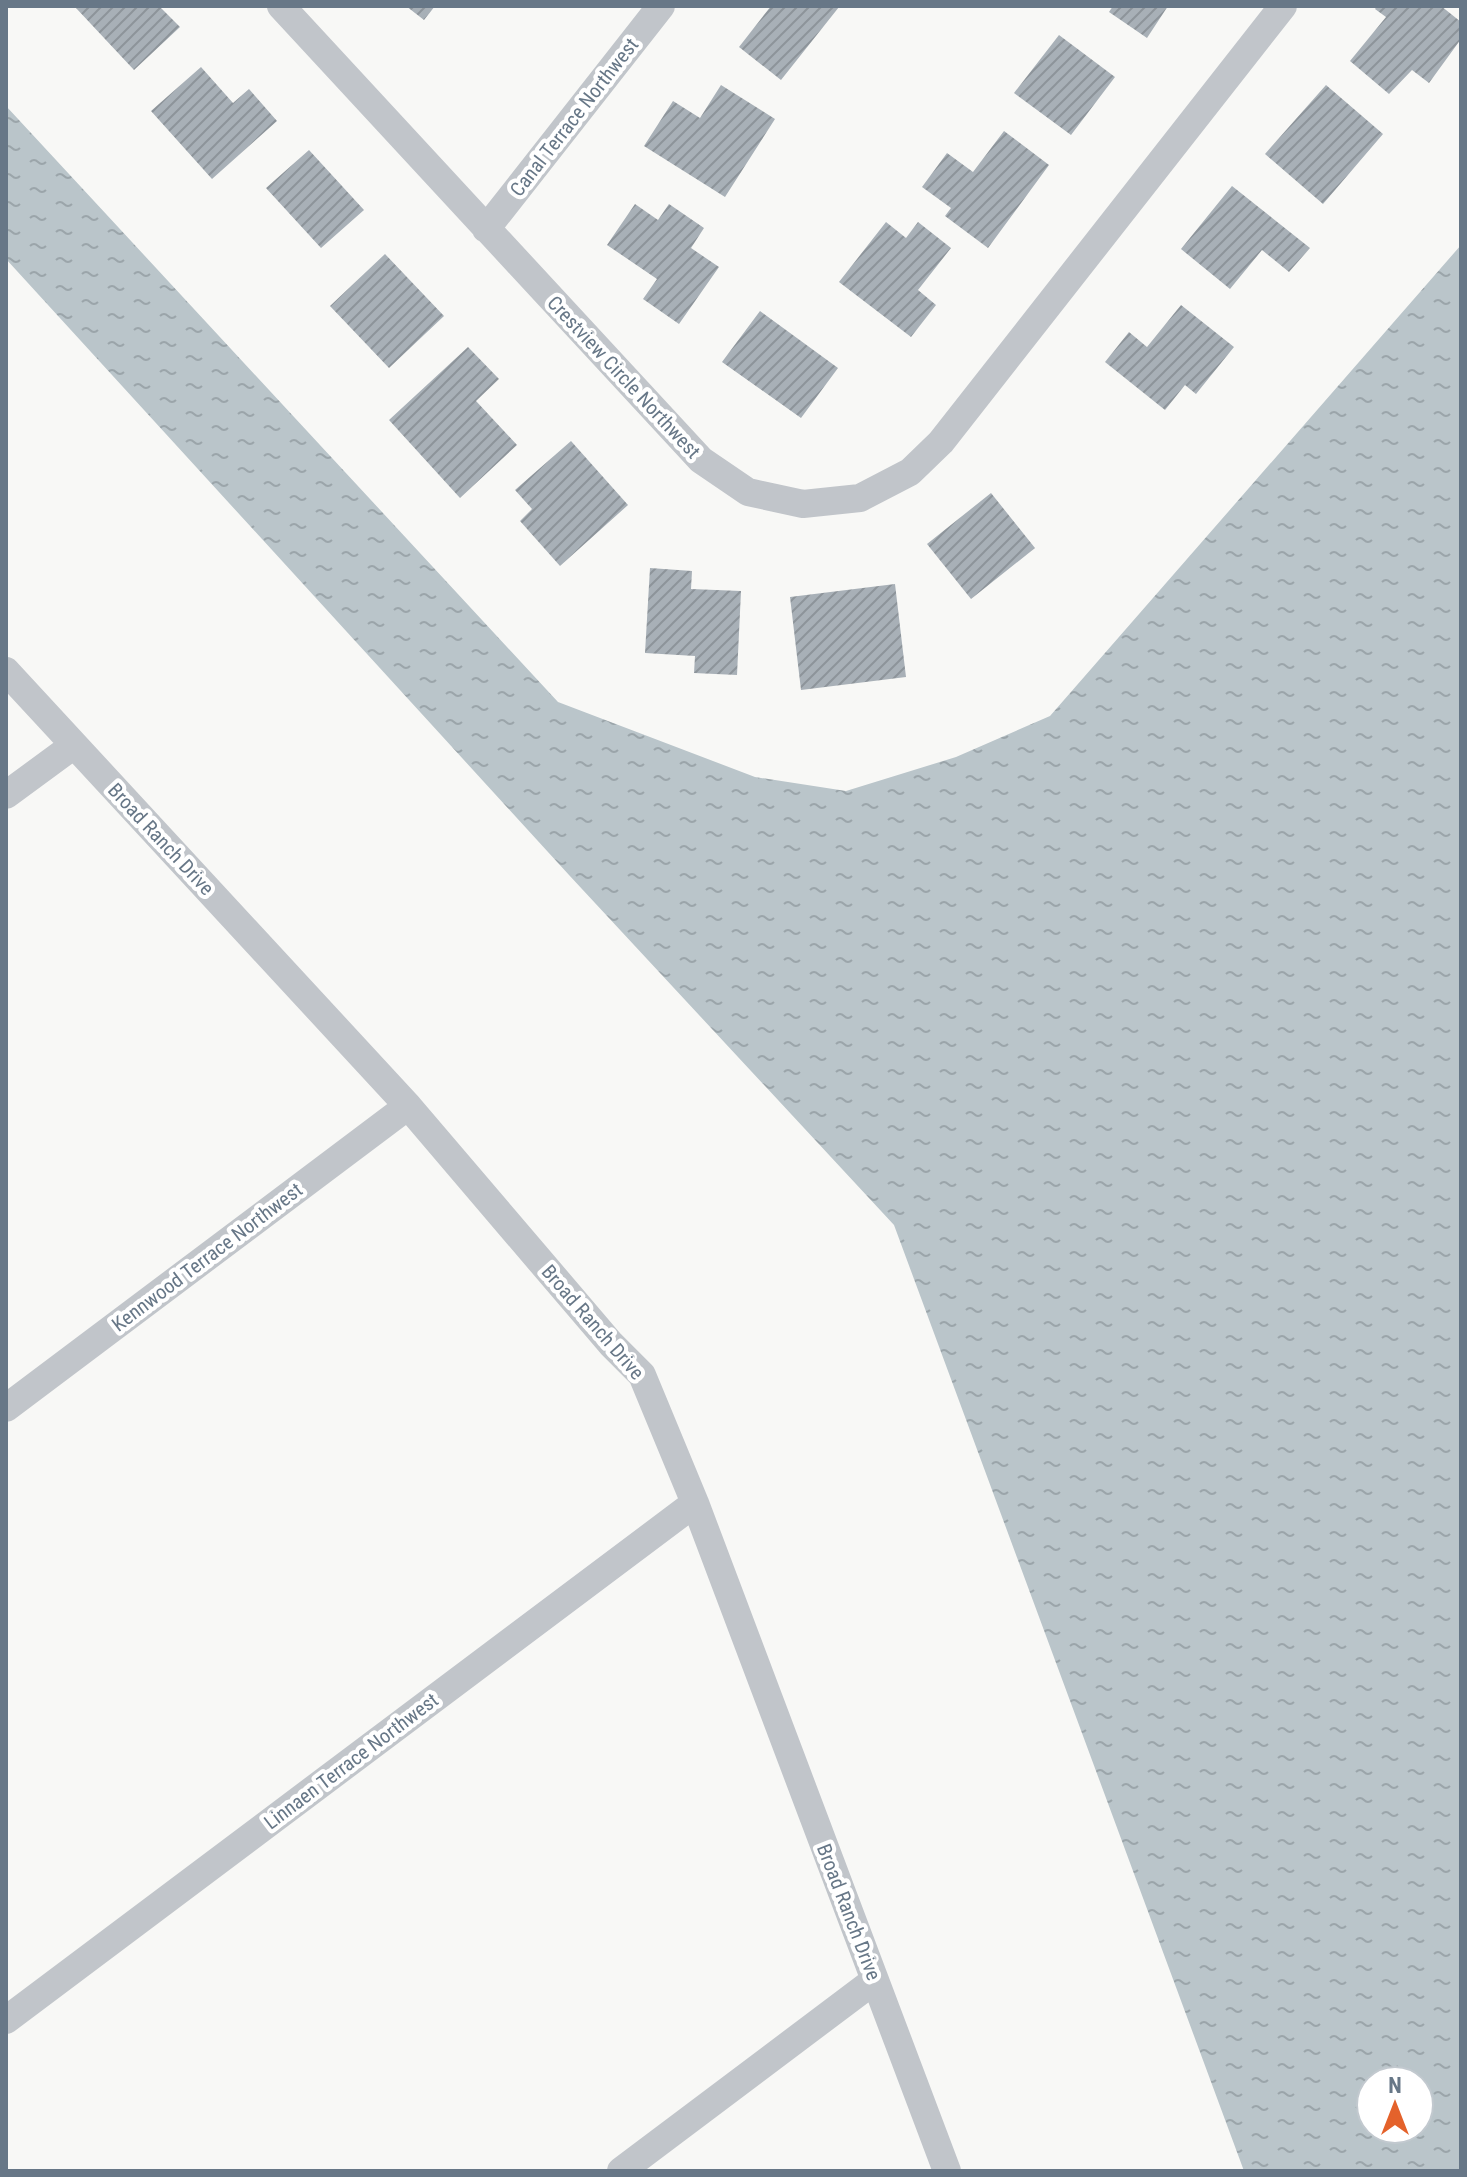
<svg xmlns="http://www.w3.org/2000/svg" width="1467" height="2177" font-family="'Roboto Condensed',sans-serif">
  <defs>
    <pattern id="water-ripples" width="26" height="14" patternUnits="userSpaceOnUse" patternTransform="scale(2)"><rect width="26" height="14" fill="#bac5ca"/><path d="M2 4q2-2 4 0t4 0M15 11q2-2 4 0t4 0" fill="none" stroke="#9ba5aa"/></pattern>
    <pattern id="building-hatch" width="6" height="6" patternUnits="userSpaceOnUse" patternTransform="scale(2)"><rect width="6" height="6" fill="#a8b0b7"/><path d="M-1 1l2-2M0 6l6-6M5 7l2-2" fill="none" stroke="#8d949a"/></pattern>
  </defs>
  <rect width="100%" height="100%" fill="#f8f8f6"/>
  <path fill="url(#water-ripples)" fill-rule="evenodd" d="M6,106l552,596 197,75 91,14 110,-34 94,-41 411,-471v1926h-217l-350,-946 -325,-350 -563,-616zM1371,2081h48v48h-48z"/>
  <path fill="url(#building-hatch)" d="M78,6h81l21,21 -46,43 -58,-62z
    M406,6h29l-11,14z
    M771,6l68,1 -58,73 -42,-33z
    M1113,6h55l-21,32 -38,-26z
    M1377,6h64l20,16v17l-32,44 -17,-13 -23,24 -39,-33 36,-44 -11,-8z
    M1059,35l56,42 -44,58 -57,-42z
    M201,67l32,36 16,-14 28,32 -65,58 -61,-68z
    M721,85l54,34 -50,78 -81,-51 29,-45 27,17z
    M1326,85l57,49 -60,70 -58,-50z
    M1004,131l45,34 -61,83 -43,-32 6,-8 -29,-21 25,-34 26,19z
    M309,150l55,60 -43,38 -55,-60z
    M1232,186l78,62 -21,24 -27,-22 -32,39 -49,-40z
    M635,204l23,16 11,-16 35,24 -13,20 28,19 -40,57 -36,-25 14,-20 -50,-34z
    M886,222l20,16 12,-16 33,26 -33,42 18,15 -25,32 -72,-55z
    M385,254l59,62 -55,52 -59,-62z
    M1181,305l53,42 -38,47 -11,-9 -20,25 -60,-48 24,-30 18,15z
    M760,311l78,57 -37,50 -79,-56z
    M468,347l31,32 -23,22 41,44 -57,53 -71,-78z
    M571,441l57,64 -68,61 -40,-45 12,-12 -17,-19z
    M991,493l44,55 -64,51 -44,-55z
    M650,568l42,3 -1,18 50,2 -4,84 -43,-2 1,-17 -50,-3z
    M895,584l11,93 -105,13 -11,-93z"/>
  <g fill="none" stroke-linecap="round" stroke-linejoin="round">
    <path stroke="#c1c5ca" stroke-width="28" d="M281,6l420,454 47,32 55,12 57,-6 50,-26 31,-30 342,-436
      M486,229l175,-223
      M6,671l402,435 203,238 31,31 53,128 252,668
      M6,795l68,-50
      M6,1408l402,-302
      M6,2020l689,-517
      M621,2171l254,-191"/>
  </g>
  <g text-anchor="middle" stroke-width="8" stroke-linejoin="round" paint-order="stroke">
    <g font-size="20" fill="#677787" stroke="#fff">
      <text transform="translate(574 117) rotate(-52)" y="7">Canal Terrace Northwest</text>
      <text transform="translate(624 377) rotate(47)" y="7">Crestview Circle Northwest</text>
      <text transform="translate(161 839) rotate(47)" y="7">Broad Ranch Drive</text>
      <text transform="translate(207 1257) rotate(-37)" y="7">Kennwood Terrace Northwest</text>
      <text transform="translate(593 1322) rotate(49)" y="7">Broad Ranch Drive</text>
      <text transform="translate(351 1761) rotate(-37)" y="7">Linnaen Terrace Northwest</text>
      <text transform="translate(849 1912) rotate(69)" y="7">Broad Ranch Drive</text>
    </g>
  </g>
  <rect width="1467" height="2177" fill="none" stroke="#677787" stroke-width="16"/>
  <g transform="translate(1395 2105)"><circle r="38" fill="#ffffff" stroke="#c2c9cf" stroke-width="2"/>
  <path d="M0-6L14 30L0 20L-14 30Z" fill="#e4622b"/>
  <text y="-12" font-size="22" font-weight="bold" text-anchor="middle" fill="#677787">N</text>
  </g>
</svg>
